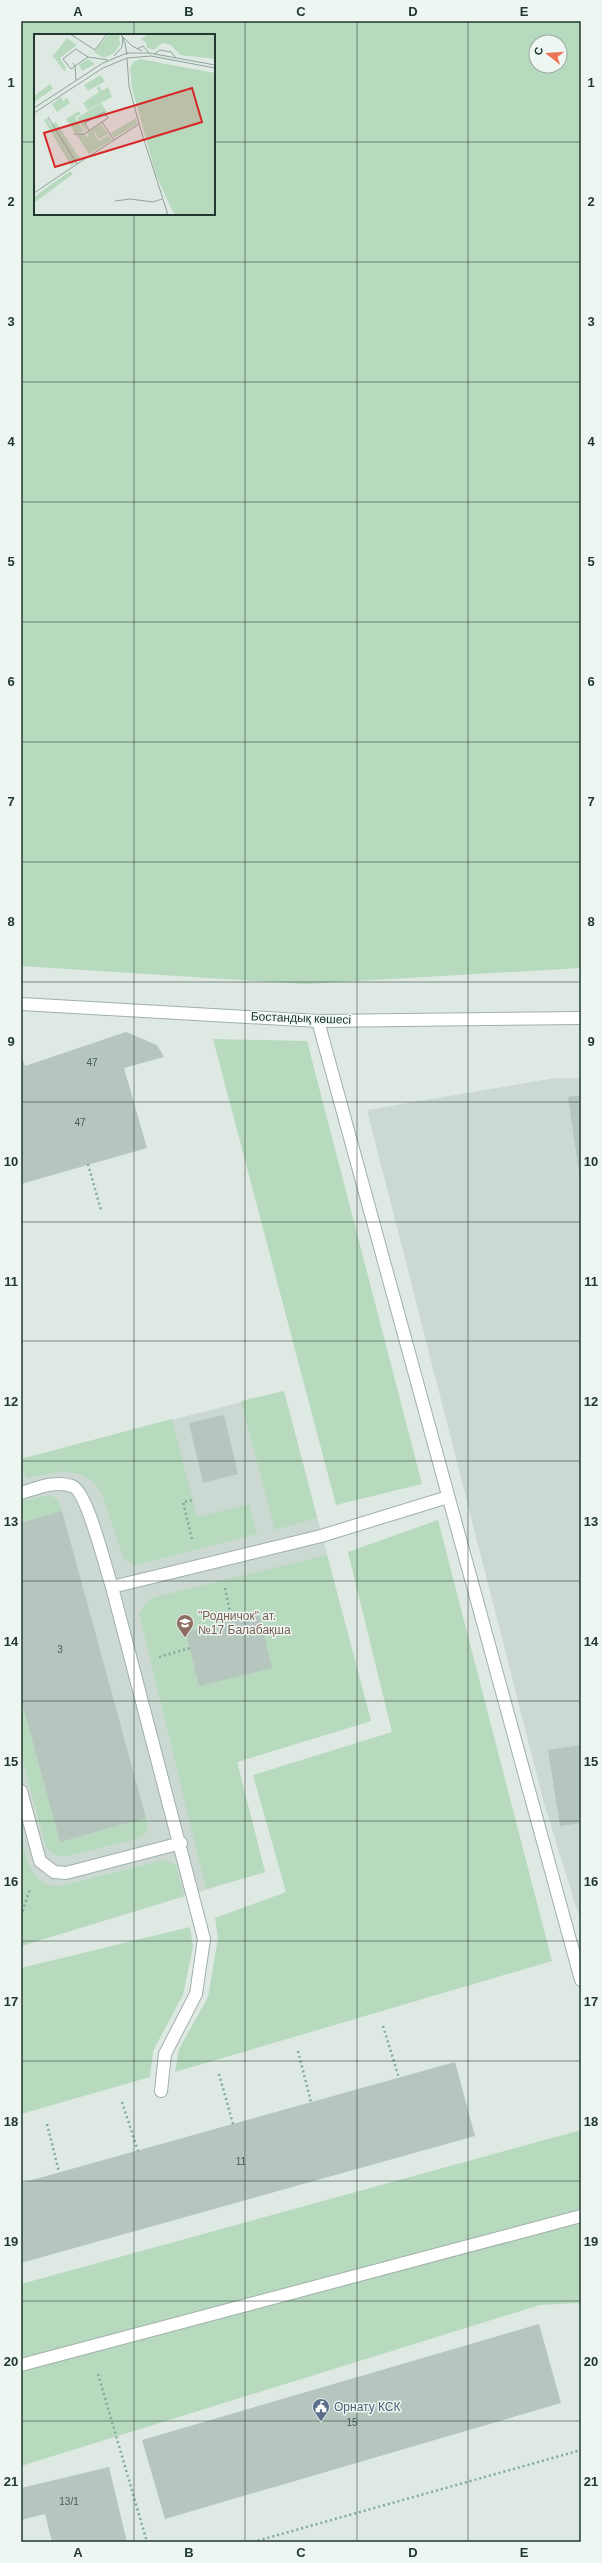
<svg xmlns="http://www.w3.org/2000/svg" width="602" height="2563" font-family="Helvetica,sans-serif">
  <rect width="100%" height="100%" fill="#dee9e3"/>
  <path fill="#ccd9d2" d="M555,1078h26v845l-37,-120 -177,-693z
    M284,1391l87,330 -134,41 28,110 -244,74v-487z"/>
  <path fill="#b7dabf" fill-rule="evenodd" d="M21,21h560v947l-276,16 -284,-18zM35,35h179v179h-179zM536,42h24v24h-24z
    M213,1039l94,2 115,443 -86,21z
    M284,1391l33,127 -42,12 -34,-129z
    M172,1419l25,98 52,-13 8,30 -121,31 -12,-6 -23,-67 -8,-11 -14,-7 -16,-3 -37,7 -5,-19z
    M50,1495l7,4 5,12 -41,12v-22z
    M438,1520l114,441 -377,111 4,-23 29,-52 10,-59 -3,-20 71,-26 -33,-117 139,-43 -44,-180z
    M327,1555l44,166 -134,41 28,110 -59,17 -67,-276 11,-14 9,-3z
    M21,1699l39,143 86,-24c3,10 2,14 -6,20l-72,18c-11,0 -16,0 -22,-9l-25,-93z
    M21,1838c6,22 11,50 40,48l103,-26 12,5 8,31 -163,50z
    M190,1927l3,20 -10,48 -30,56 -3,26 -129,37v-146z
    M581,2130v173l-41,2 -519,161v-182z"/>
  <path fill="#b6c6bf" d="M126,1032l31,13 7,12 -40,11 23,80 -126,36v-129l4,11z
    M581,1095v84h-1l-12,-82z
    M224,1415l14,59 -35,9 -14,-60z
    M62,1511l84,307 -86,24 -39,-143v-176z
    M259,1614l13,54 -73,18 -13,-54z
    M581,1745v78l-21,3 -12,-76z
    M455,2062l20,74 -454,127v-80z
    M539,2324l22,79 -396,116 -23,-79z
    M109,2467l18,75h-75l-7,-28 -24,6v-32z"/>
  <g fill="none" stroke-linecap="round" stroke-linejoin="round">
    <defs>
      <path id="service" d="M318,1021l263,959
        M21,1493c17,-5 34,-13 51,-7 15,4 34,84 40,101
        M21,1791l19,70 14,11 12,1 115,-30
        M161,2091l4,-37 31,-60 8,-55 -92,-352 209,-51 127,-39"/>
      <path id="minor" d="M21,1004l297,17 263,-3
        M21,2365l560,-149"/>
    </defs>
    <use href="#service" stroke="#a1b0aa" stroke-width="14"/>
    <use href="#minor" stroke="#a1b0aa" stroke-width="14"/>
    <path stroke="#7fab9b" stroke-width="2.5" stroke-dasharray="2 3" stroke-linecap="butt" d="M88,1164l13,46
      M192,1539l-9,-37 10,-2
      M225,1588l7,33
      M159,1657l31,-9
      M21,1916l9,-27
      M383,2026l16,52
      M298,2051l13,51
      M219,2074l14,50
      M122,2102l16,49
      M47,2124l12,48
      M98,2374l49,168
      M253,2542l328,-92"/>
    <use href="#service" stroke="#fff" stroke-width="12"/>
    <use href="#minor" stroke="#fff" stroke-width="12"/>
  </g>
  <path fill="none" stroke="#203830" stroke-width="1" stroke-opacity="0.55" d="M134,21v14M245,21v2521M357,21v2521M468,21v2521M21,142h14M214,142h367M134,214v2328M21,262h560M21,382h560M21,502h560M21,622h560M21,742h560M21,862h560M21,982h560M21,1102h560M21,1222h560M21,1341h560M21,1461h560M21,1581h560M21,1701h560M21,1821h560M21,1941h560M21,2061h560M21,2181h560M21,2301h560M21,2421h560"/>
  <defs>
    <symbol id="school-pin" viewBox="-11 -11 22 30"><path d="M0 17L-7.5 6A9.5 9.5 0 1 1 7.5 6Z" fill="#8d6e63" stroke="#eef6f1"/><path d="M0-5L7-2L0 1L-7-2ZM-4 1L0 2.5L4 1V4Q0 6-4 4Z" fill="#fff"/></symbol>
    <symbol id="civic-pin" viewBox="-11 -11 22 30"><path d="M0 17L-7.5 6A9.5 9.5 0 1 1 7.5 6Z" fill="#5c6f8a" stroke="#eef6f1"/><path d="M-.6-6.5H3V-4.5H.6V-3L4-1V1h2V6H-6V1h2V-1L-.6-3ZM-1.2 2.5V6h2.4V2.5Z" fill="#fff"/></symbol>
  </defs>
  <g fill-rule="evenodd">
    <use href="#school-pin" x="175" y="1613" width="20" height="27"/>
    <use href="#civic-pin" x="311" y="2397" width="20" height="27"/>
  </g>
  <g text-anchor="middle" stroke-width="3" stroke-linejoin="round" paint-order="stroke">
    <g font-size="10" fill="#465c54">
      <text x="92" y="1066">47</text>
      <text x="80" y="1126">47</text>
      <text x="60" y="1653">3</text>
      <text x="241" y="2165">11</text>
      <text x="352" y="2426">15</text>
      <text x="69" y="2505">13/1</text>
    </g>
    <g font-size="12" fill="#203830" stroke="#eef6f1">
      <text transform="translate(301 1018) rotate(2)" y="4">Бостандық көшесі</text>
    </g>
    <g font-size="12" fill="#785e54" stroke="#eef6f1" text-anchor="start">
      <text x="198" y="1620">"Родничок" ат.<tspan x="198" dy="14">№17 Балабақша</tspan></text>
    </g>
    <g font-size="12" fill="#4e5e75" stroke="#eef6f1" text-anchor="start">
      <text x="334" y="2411">Орнату КСК</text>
    </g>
  </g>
  <g transform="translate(34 34)">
    <rect width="181" height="181" fill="#dee9e3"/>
    <path d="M75,0h10l1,11 -6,8 -10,5 -10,-6zM114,0h67v25l-35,-4 -9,-10 -9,-2 -8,7 -7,-2 -1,-5 -5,-4zM33,4l10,7 -17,13 6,10 -1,4 -12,-16zM54,25l7,5 -13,7 -3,-6zM106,25l75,14v142h-40l-4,-7 -15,-33 -24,-87 -2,-20 3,-6zM66,41l5,6 -17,10 -4,-6zM16,50l3,5 -19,13v-6zM65,52l3,5 6,-4 4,10 -24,13 -5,-7 16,-11 -2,-4zM27,63l2,4 4,-3 3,5 -13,9 -5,-8zM67,69l6,9 -22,10 1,10 -9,-14zM45,77l2,3 -6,3 9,15 -9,1 -9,-14zM13,84l4,7 5,-3 24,37 -9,7 -27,-46zM102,84l1,6 -23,14 -3,-5zM67,90l7,10 -9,5 -4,-7 -6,4 -2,-3zM60,99l5,8 10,-6 3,5 -23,14 -13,-20h9l3,3zM36,137l3,3 -39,29v-6z" fill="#b7dabf"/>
    <path fill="none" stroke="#92a29b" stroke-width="1" d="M36,0l25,16 12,-16M87,0l4,9 2,12M88,2l10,10 10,5M103,15l6,-3 6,7M120,20l6,-4 11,2 5,6M80,22l8,-9 1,-10M93,24l2,28 10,38 29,91M39,29l2,3 -4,3 -8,-10 13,-10 12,8M42,46l-1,-14 13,-9 20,3M0,74l69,-45 24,-10h22l66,12M0,79l69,-45 24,-10 24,-2 64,12M55,97l-4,-8 19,-11 4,6 -6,4M40,100h10l18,-12 12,18M43,130l62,-40M0,159l43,-29 -29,-47M81,167l15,-2 23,3 9,-3"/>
    <path fill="#d62828" fill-opacity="0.15" stroke="#d62828" stroke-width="2" d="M158,54l10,34 -147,45 -11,-34z"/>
    <rect width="181" height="181" fill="none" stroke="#203830" stroke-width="2"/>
  </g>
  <rect width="602" height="2563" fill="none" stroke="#eef6f1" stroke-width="44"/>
  <g transform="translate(548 54) rotate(287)"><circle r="19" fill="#eef6f1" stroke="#9caaa4"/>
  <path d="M0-3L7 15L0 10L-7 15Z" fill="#ec7658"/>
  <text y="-6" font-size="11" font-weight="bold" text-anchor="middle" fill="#203830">С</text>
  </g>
  <rect x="22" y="22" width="558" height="2519" fill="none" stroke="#203830" stroke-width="1.5"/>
  <g font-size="13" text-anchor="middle" font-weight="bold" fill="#203830">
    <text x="78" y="16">A</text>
    <text x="189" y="16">B</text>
    <text x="301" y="16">C</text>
    <text x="413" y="16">D</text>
    <text x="524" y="16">E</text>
    <text x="11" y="87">1</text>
    <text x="591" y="87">1</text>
    <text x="11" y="206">2</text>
    <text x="591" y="206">2</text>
    <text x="11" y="326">3</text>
    <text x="591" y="326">3</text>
    <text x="11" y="446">4</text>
    <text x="591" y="446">4</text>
    <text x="11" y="566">5</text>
    <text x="591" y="566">5</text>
    <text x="11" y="686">6</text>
    <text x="591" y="686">6</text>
    <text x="11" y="806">7</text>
    <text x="591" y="806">7</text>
    <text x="11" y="926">8</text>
    <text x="591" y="926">8</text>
    <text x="11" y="1046">9</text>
    <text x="591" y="1046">9</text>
    <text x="11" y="1166">10</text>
    <text x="591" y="1166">10</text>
    <text x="11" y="1286">11</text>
    <text x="591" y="1286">11</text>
    <text x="11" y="1406">12</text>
    <text x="591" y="1406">12</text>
    <text x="11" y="1526">13</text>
    <text x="591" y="1526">13</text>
    <text x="11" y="1646">14</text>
    <text x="591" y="1646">14</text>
    <text x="11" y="1766">15</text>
    <text x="591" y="1766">15</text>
    <text x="11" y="1886">16</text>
    <text x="591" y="1886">16</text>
    <text x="11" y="2006">17</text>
    <text x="591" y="2006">17</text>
    <text x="11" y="2126">18</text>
    <text x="591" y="2126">18</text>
    <text x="11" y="2246">19</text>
    <text x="591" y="2246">19</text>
    <text x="11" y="2366">20</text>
    <text x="591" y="2366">20</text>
    <text x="11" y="2486">21</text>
    <text x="591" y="2486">21</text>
    <text x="78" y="2557">A</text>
    <text x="189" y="2557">B</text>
    <text x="301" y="2557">C</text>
    <text x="413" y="2557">D</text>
    <text x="524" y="2557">E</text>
  </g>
</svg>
